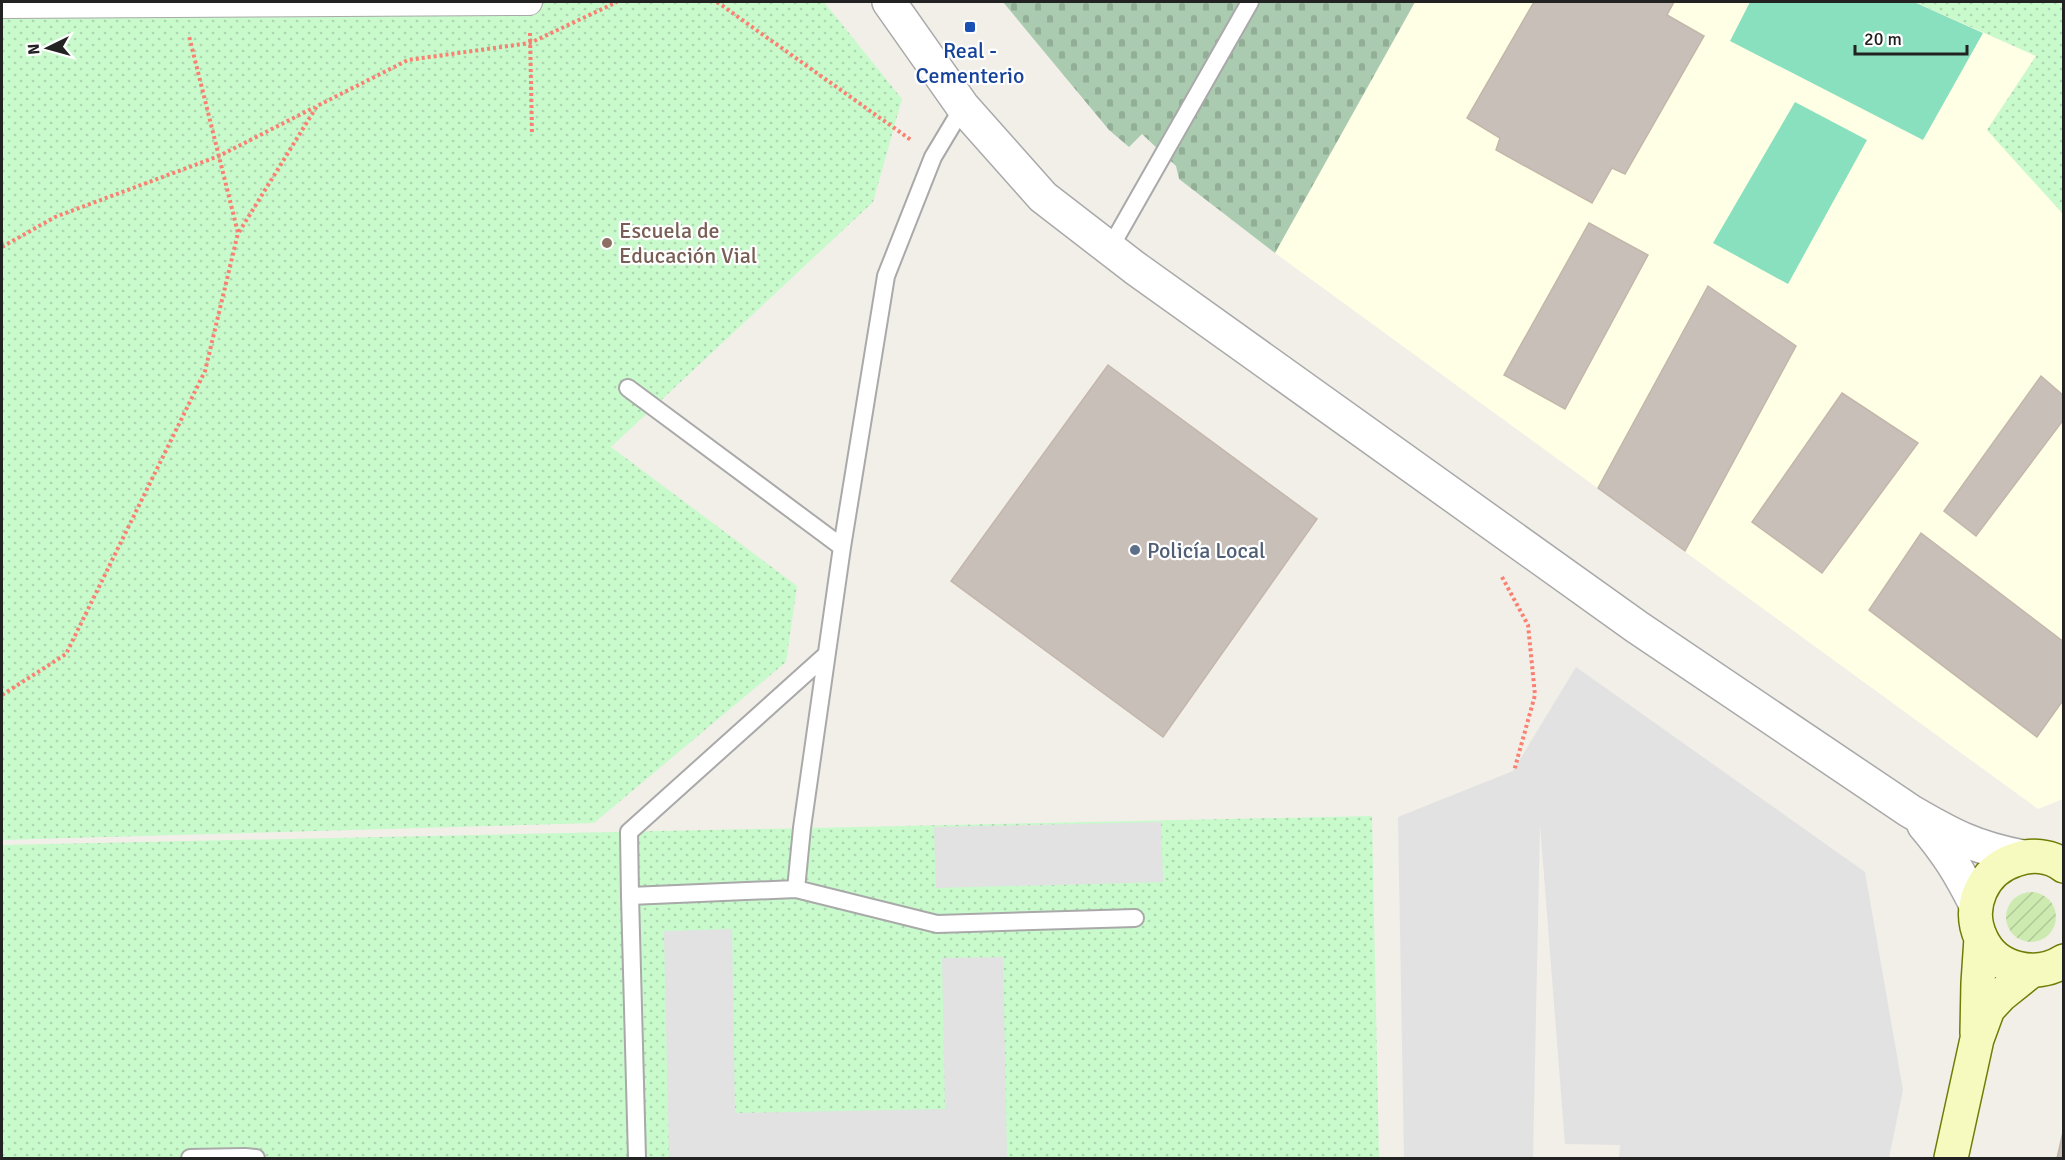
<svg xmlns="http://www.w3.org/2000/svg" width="2065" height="1160" font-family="Signika,sans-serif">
  <defs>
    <pattern id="cemetery-stones" width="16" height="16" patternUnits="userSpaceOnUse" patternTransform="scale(1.5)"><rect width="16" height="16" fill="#aacbaf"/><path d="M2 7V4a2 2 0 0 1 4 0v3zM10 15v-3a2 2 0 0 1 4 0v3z" fill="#92ae96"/></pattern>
    <pattern id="park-dots" width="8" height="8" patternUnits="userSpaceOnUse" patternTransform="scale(1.5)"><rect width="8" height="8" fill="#c8facc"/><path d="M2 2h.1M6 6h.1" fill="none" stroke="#acd6af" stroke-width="1.8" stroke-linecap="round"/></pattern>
    <pattern id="garden-furrows" width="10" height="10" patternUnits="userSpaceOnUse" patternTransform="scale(1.5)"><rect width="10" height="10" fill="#cdebb0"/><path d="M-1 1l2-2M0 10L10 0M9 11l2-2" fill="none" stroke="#b0c997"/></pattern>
  </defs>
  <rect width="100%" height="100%" fill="#f2efe9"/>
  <path fill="#ffffe5" d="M1415,2h499l122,54 -49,74 76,84v585l-25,10 -763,-556z"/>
  <path fill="url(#cemetery-stones)" d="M1003,2h412l-140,251 -96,-74 -3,-13 -34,-32 -13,13 -20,-17z"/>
  <path fill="url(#park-dots)" d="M2,2h822l78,97 -29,103 -262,245 186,139 -11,76 -192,161 -592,17z
    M1915,2h148v212l-76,-84 49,-74z
    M1372,816l7,342h-1377v-313z"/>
  <path fill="url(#garden-furrows)" d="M2006 917a25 25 0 1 1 50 0a25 25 0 1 1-50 0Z"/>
  <path fill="#88e0be" d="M1750,2h164l69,31 -60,107 -193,-99z
    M1795,102l72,38 -79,144 -75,-41z"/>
  <path fill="#e2e2e2" d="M1576,667l289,205 38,218 -14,68h-270l1,-13 -55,-1 -25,-319 -7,333h-129l-6,-341 115,-46z
    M1161,822l2,60 -227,6 -2,-61z
    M732,929l3,184 210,-4 -3,-151 61,-1 4,201h-338l-5,-227z"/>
  <path fill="#c7bfb8" stroke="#c4b6ab" stroke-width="1.5" d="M1534,2h140l-7,13 37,21 -79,138 -13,-6 -20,35 -96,-53 4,-12 -33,-20z
    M1589,223l59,32 -83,154 -61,-34z
    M1708,286l88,60 -111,205 -87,-63z
    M1108,365l209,154 -154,218 -212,-156z
    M2041,376l23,20v23l-88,117 -32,-25z
    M1842,393l76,50 -96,130 -70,-51z
    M1921,533l143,109v57l-27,38 -168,-127z
    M2064,1128v30h-7z"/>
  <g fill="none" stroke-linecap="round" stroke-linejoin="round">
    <defs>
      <path id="service" d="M1110,248l140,-246
        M628,388l214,159
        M796,889l141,35 198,-6
        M630,896l-1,-64 197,-177
        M190,1158l55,-1 11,1
        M637,1158l-7,-262 166,-7 6,-61 40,-281 44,-271 47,-119 30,-50"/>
      <path id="pedestrian" d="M2,5l527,-3"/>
      <path id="minor" d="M889,2l74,105 80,90 92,71 502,359 273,184c41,24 65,37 113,46
        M1924,825c23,27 36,48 52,80"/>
      <path id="secondary" d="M2064,866c-14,-11 -33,-12 -49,-6 -32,10 -49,47 -34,78 14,32 55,41 83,23
        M1977,1033l1,-50 3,-45
        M1951,1158l26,-119 11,-30 13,-14 30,-24"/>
    </defs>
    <use href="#service" stroke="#a9a9a9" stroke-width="20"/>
    <use href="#pedestrian" stroke="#a9a9a9" stroke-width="28"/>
    <use href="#minor" stroke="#a9a9a9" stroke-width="36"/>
    <use href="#secondary" stroke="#707d05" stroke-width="36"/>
    <path stroke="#fa8072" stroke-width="4" stroke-dasharray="3 3" stroke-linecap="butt" d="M717,2l194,138
      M530,33l2,101
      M239,232l78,-126 91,-46 122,-17 87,-41
      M2,247l53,-30 164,-61 96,-49
      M1502,577l26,48 7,70 -21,76
      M2,695l64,-41 139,-283 33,-138 -49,-197"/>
    <use href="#service" stroke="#fff" stroke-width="16"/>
    <use href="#pedestrian" stroke="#fff" stroke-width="26"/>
    <use href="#minor" stroke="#fff" stroke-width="33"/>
    <use href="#secondary" stroke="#f7fabf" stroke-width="33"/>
  </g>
  <rect fill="#1a4fb4" stroke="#fff" stroke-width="2" x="964" y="21" width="12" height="12" rx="3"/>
  <circle fill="#8d6e63" stroke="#fff" stroke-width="2" cx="607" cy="243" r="6"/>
  <circle fill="#5c6f8a" stroke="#fff" stroke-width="2" cx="1135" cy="550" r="6"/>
  <g text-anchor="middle" stroke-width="4.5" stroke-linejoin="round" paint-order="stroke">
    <g font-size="22" fill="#164399" stroke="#fff">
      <text x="970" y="58">Real -<tspan x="970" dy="25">Cementerio</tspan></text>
    </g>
    <g font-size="22" fill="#785e54" stroke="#fff" text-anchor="start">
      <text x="619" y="238">Escuela de<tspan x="619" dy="25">Educación Vial</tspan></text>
    </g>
    <g font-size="22" fill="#4e5e75" stroke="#fff" text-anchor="start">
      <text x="1147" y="558">Policía Local</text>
    </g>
  </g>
  <rect width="2065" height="1160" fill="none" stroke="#222222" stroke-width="6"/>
  <g transform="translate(48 48) rotate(265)" stroke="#ffffff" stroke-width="4.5" paint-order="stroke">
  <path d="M0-4.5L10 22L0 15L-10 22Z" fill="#222222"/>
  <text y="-9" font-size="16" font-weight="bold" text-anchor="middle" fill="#222222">N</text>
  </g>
  <path d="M1855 45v9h112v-9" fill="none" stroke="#222222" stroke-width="3"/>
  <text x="1864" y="45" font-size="18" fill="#222222" stroke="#ffffff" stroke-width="4.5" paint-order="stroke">20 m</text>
</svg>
